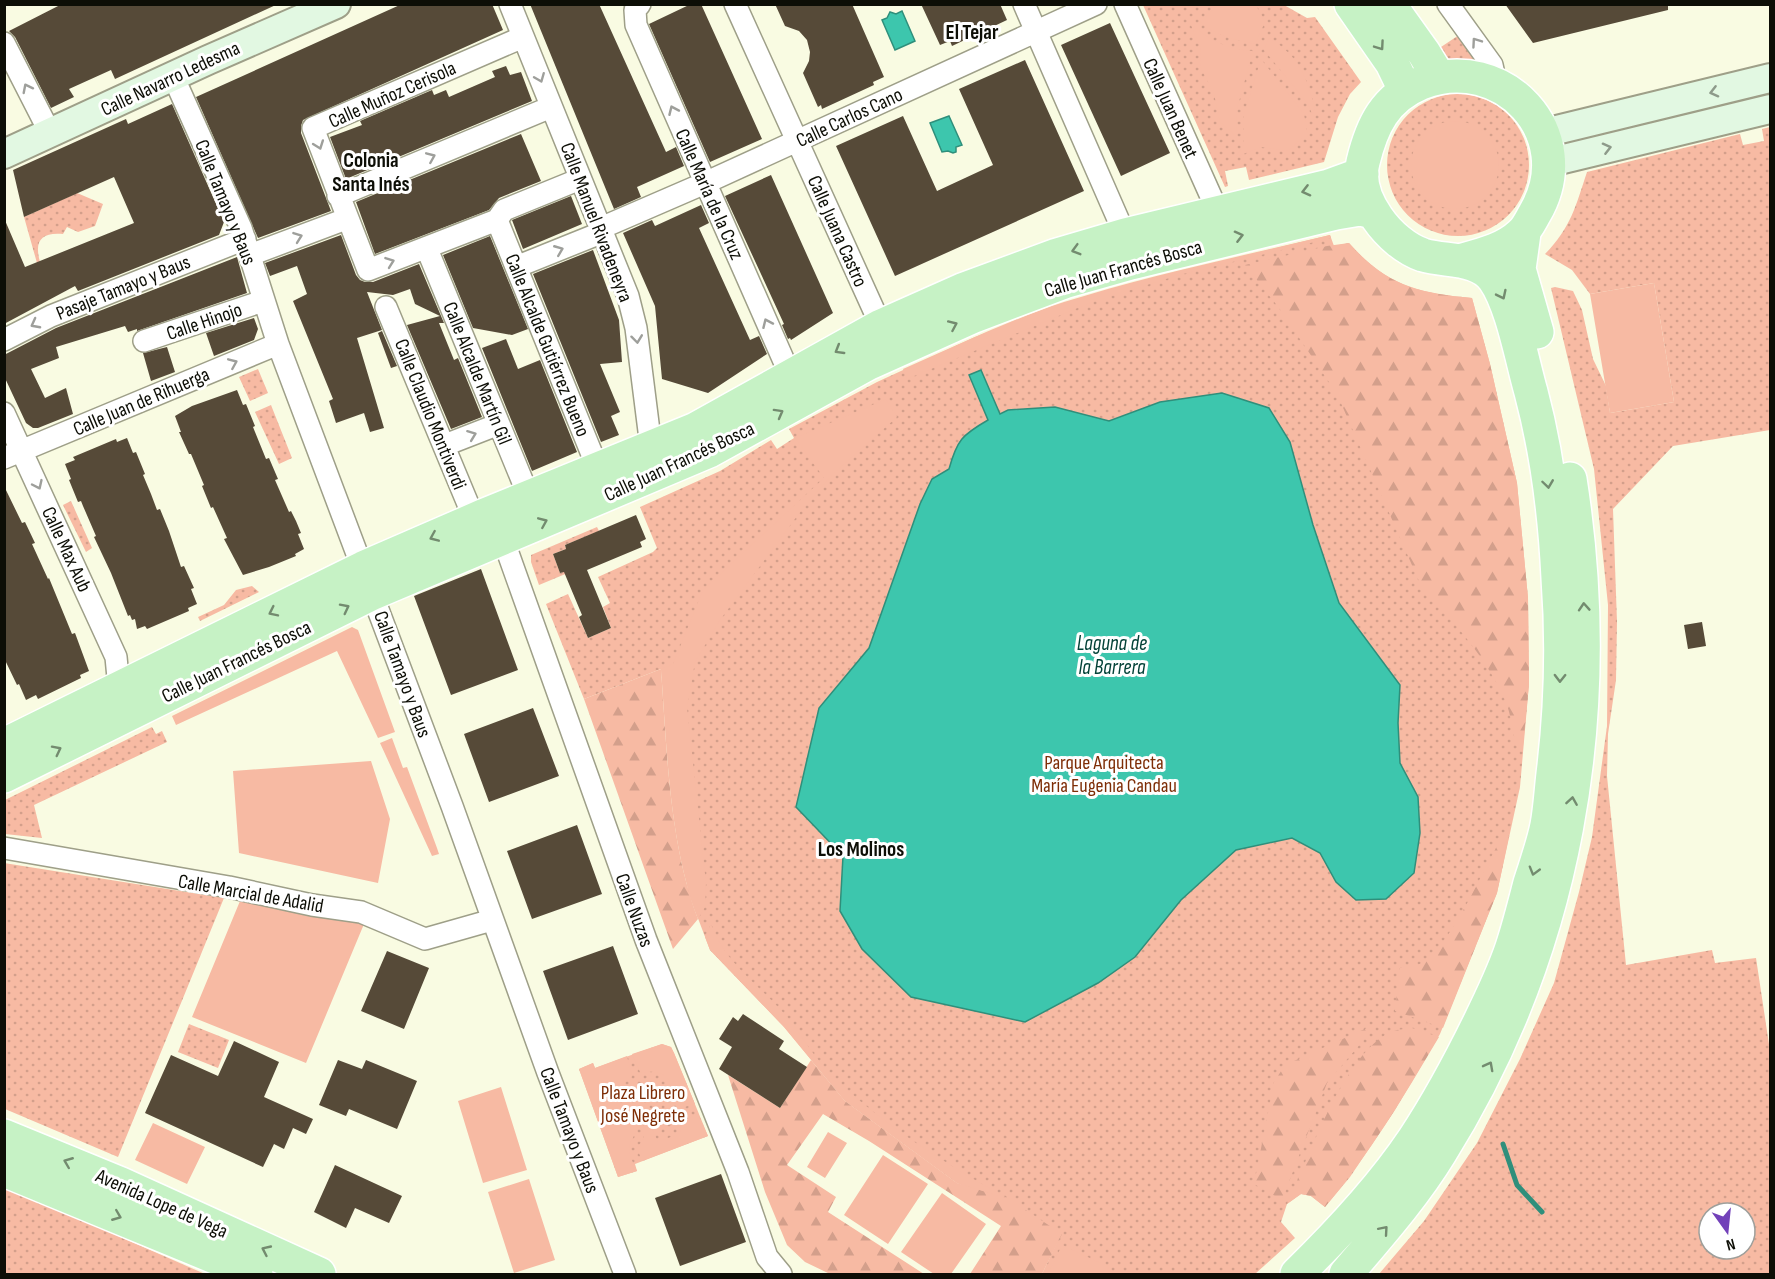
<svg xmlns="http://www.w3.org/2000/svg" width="1775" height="1279" font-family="'Sofia Sans Condensed',sans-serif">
  <defs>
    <pattern id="grass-dots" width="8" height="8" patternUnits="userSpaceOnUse" patternTransform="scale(1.5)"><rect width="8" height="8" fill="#f7baa3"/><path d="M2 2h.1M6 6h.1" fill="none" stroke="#d39f8b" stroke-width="1.8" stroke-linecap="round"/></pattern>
    <pattern id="forest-firs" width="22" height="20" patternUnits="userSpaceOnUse" patternTransform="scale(1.5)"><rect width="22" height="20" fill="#f7baa3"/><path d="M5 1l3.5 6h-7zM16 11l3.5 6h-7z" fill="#d39f8b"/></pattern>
  </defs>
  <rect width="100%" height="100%" fill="#f9fbe2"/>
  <path fill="url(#grass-dots)" fill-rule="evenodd" d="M1143,5h141l23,13 8,-1 46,65 -11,12 -12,23 -14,45 -75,18 -3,-13 -21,4 3,15 -3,1z
    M1462,33l23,31 -36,-5 -11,-10z
    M1387 165a71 71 0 1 1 142 0a71 71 0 1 1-142 0Z
    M1770,127v303l-97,16 -60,63 4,113 -1,58 -8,54 -1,42 19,189 86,-15 3,13 41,-5 14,93v223h-391l45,-53 53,-78 43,-84 34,-76 25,-91 13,-55 15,-111 1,-121 -14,-136 -43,-181 4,-1 18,4 9,19 11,49 13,27 4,27 64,-11 -20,-119 -64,11 -18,-24 -27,-16c26,-26 31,-49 42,-82l153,-38 3,11 21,-4 -2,-12zM1709,1213h36v36h-36z
    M77,193l26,11 -8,22 -17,6 -11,-5 -4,7c-22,-2 -29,7 -23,28l-3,1 -13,-46z
    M1330,235l4,11 15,-3c37,42 69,50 123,55l18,66 27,119 11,115 1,86 -9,103 -23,106 -57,141 -45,76 -45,67 -25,30 -14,-11 -10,-2 -14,10 -6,18 14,16 -40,36h-213l19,-40 -104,-51 -112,-82 -61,-74 -74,-77 -22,-58 -27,-223 -77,30 -38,-95 22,-10 20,44 23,-10 -8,-21 7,-4 -12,-26 55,-25 4,-4 -17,-41 80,-36 51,-31 6,9 17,-11 -5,-9 88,-47 98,-45 88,-34 115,-31z
    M258,369l10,24 -18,8 -11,-24z
    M271,405l21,53 -13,6 -24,-52z
    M71,501l21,47 -6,4 -23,-47z
    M597,527l2,4 -34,14 1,4 -13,5 7,19 14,-6 1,3 -36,15 -8,-23v-7z
    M252,586l7,6 -59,29 -2,-4 26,-12 12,-15z
    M152,727l4,7 6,-3 5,11 -133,63 8,33 -37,-4v-34z
    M4,863l220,35 -106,259 -113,-48z
    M189,1024l40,16 -11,28 -40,-16z
    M662,1044l9,3 3,6 34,83 -73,28 2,7 -19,6 -39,-108 14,-6 2,5z
    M4,1186l201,88h-200z"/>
  <path fill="url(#forest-firs)" d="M1349,243c38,43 68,50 123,55l18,66 27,119 11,115 1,86 -6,62h-7c-3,-15 -5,-32 -11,-46 -18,-42 -52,-79 -83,-112l-85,-194 -58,-86 -34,-43 82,-19z
    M661,669c6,82 8,173 37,250l-25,30 -89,-250z
    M1505,836h4l-12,57 -54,135 -48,-17 5,-43c7,-1 16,-2 22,-5 27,-16 58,-86 74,-115z
    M1378,1023l-51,60 -45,117 -28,-16 20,-102 11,-17z
    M1412,1028l27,9c-35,59 -70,118 -114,170l-14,-11 -10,-2 -14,10c21,-44 59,-157 107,-173 5,-2 12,-2 18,-3z
    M811,1060l34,41 112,82 52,16 53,35 -20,40h-72l31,-48 -132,-85 -46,-27 -36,51 49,32 -8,15 96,62h-94l-25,-12 -18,-17 -22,-53 -37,-117 52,33z"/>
  <path fill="#f7baa3" d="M1249,5l8,2 8,15 -10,22c-20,-4 -39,-8 -55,-22l18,-17z
    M1190,23c18,17 37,26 63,28l-16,58 -1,27 -16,-14 -6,-28 -13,-26 -1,-22z
    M1269,38c30,18 38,39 46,71l-3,5 -4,-10 -44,-54z
    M1261,59l43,55 4,23h-5l-15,14 -27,-4 -25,10 8,-13v-30z
    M1411 165a44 44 0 1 1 88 0a44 44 0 1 1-88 0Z
    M1330,235l1,3 -152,37 -87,27 -185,77 -4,-10c53,-23 106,-49 161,-67 87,-27 177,-46 266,-67z
    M1654,283l20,119 -64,11 -20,-119z
    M886,399l11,18 -62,55 -29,32 -86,116 -25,42 -8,46 19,175 -1,24 -7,12c-29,-76 -31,-169 -37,-250l12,-5 30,-74 121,-112 -29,-40z
    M352,627l6,3 37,102 -17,6 -41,-87 -161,74 -4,-9z
    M392,738l11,30 4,-1 30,81 2,6 -7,2 -52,-113z
    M371,761l19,58 -12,64 -139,-30 -6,-82z
    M240,901l124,23 -58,139 -114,-46z
    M711,924c14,38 42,56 69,85 17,18 29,42 47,61 47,50 122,96 182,129l-52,-16 -112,-82 -61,-74 -74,-77 -5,-13z
    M662,1044l9,3 3,6 21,51 -18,5c-3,-15 -3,-35 -23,-37 -5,-1 -10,1 -14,0l-8,-18z
    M627,1056l5,20 -15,14c-2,16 13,18 18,31 5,12 -5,17 -6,27 0,8 5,16 8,23l-19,6 -39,-108 14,-6 2,5z
    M501,1087l26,83 -44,13 -25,-82z
    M698,1114l10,22 -66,25 -5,-13 7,-10v-15l13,-5 3,3 -9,5 7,16 23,-9 -4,-10z
    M153,1123l52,24 -18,37 -52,-24z
    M828,1132l19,11 -22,35 -18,-11z
    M883,1155l45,29 -40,60 -44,-29z
    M529,1179l26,81 -41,13 -26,-81z
    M942,1193l44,31 -35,50h-17l-33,-22z
    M1062,1245l47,22 -4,7h-57z"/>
  <path fill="#3dc6ad" stroke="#2f8f7b" stroke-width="1.5" d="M902,11l13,30 -20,9 -13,-30 5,-2 3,-6 6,2z
    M949,116l13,29 -6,2v5l-3,1 -5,-2 -6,1 -12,-29z
    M981,370l19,44 8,-4 47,-3 54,14 51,-19 62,-9 47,15 21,34 23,83 26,78 61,82 -2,38 2,40 18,34 2,36 -6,40 -28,26 -30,1 -20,-18 -16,-29 -28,-15 -56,12 -55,50 -46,57 -37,26 -73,39 -114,-25 -49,-48 -22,-38 3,-55 -47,-49 23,-99 50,-60 51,-144 12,-25 17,-10c8,-29 13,-34 39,-49l-19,-45z"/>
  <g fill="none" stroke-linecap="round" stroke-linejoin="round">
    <path stroke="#2f8f7b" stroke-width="5" d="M1503,1144l14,41 25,27"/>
  </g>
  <path fill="#564a38" d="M62,4h216l-163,75 -4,-9 -42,19 5,8 -23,11 -36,-71 -6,-6z
    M402,4h90l11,26 -200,90 -2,6v7l30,78 -73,27 -62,-141z
    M530,4h69l67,148 10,-5 8,19 -47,21 4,10 -27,12z
    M691,4h10l61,135 -52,23 -61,-138z
    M775,4h77l32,73 -11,5 1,3 -52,24 -1,-4 -3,2 -15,-34 6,-12 1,-9 -3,-12 -8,-9 -14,-5z
    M921,4h79l7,16 -55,26 -2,-5 -10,4z
    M1505,4h163v6l-135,33z
    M1110,23l60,130 -49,23 -60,-131z
    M1025,60l59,131 -189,85 -59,-130 67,-30 34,75 56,-26 -34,-76z
    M506,66l4,9 11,-3 11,29 -186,78 -16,-42 32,-12 -2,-4 72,-31 2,5 12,-5 3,7 46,-20 -3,-6z
    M172,104l52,118 -5,13 -141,56 -3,-5 -71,38v-106l21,49 109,-44 -20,-46 -90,40 -11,-47 113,-51 2,5z
    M521,134l20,47 -42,17 -10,12 -114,44 -19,-52z
    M771,175l62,138 -42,27 -1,-2 -2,1 -6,-14 2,-1 -59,-128z
    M571,196l11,28 -59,25 -11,-29z
    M701,205l8,18 -10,5 51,112 9,-4 8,18 -59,39 -46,-14 -7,-73 -32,-73 29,-13 3,6z
    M341,235l15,40 4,5 5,2h8l46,-18 25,59h-5l15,37 4,-2 24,59 -31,12 -44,-104 33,-9 -25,-12 -5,-15 -17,6 -26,-3 15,38 -25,8 27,90 -14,4 -6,-19 -28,10 -7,-22 4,-2 -40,-98 14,-7 -10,-28 -27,10 -5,-13z
    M490,236l38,93 -16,6 -39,-7 -30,-73z
    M593,250l26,70 3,42 -22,2 20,48 -9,4 8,19 -18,7 -68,-168z
    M237,257l10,36 -110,38v-2l-9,3 -3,-6 -69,21 3,11 -28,11 14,29 21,-10 7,26 -35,14h-5l-7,-5 -22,-47v-21l52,-27z
    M254,318l4,11 -4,11 -40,16 -8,-23z
    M382,331l15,35 -6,2 -13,-35z
    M506,339l12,30 22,-9 37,92 -45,19 -50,-123z
    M167,347l8,25 -24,9 -8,-28z
    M237,390l6,15 3,-1 9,22 -2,1 13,32 3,-1 9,21 -3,1 14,32 2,-1 5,10 5,12 -3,1 6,15 -9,5 1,2 -27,11 -26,8 -19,-36 3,-1 -14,-31 -2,1 -9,-22 2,-1 -13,-31h-2l-10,-22h2l-6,-16 17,-10z
    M127,438l6,15 3,-1 9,22 -2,1 8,19 6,16 3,-1 9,22 12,36 3,-1 10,22 -3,1 6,15 -9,4 1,3 -42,18 -2,-3 -8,3 -2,-10 -3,1 -2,-5 -2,1 -17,-43 -17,-36 2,-1 -13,-30 -2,-5 -3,1 -9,-22 2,-1 -6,-15 10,-4 -2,-3 43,-18 1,3z
    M4,486l18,37 3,-1 10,21 -3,1 16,35 1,-1 23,56 3,-1 14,38 -9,4 1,3 -43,21 -2,-4 -10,5 -7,-16 -2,1 -13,-27z
    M636,515l10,24 -6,3 2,5 -55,23 24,58 -23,10 -9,-21 3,-2 -18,-43 -4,1 -7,-19 13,-5 -1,-4z
    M481,569l37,101 -67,25 -37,-99z
    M1702,622l4,24 -18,3 -4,-24z
    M533,708l26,68 -70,26 -25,-68z
    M577,825l25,69 -70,25 -25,-68z
    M613,946l25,68 -70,26 -25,-69z
    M387,951l42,17 -25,61 -43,-18z
    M743,1014l41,27 -5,8 28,18 -27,41 -61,-39 13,-22 -13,-8 14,-22 5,4z
    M234,1041l45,21 -15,35 49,22 -7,15 -13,-6 -9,21 -10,-5 -11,23 -118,-54 26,-58 47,21z
    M338,1060l24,9 4,-9 51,21 -20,48 -48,-20 -3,7 -27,-11z
    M335,1165l67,31 -13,27 -34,-15 -9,20 -32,-16z
    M721,1174l25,68 -66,24 -25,-68z"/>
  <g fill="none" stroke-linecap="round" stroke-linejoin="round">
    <defs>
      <path id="street" d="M510,4l118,292 8,32 15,119
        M640,4l-5,6 1,15 155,352
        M735,4l146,322
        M1024,4l101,231
        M1125,4l93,208
        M1448,4l44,61 4,18
        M523,37l-210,91 55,142 129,-50 7,-10 76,-31
        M4,43l46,90
        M173,76l68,152 37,116 174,462 96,267 77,201
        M338,196l213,-89
        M497,220l101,249
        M601,228l104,-45 391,-179
        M427,249l102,248
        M250,255l96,-36
        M516,267l87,-35
        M386,307l82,197 2,18
        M4,340l47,-24 194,-77
        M144,341l119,-40
        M4,413l112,244 3,31
        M445,445l54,-21
        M4,458l274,-114
        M503,539l143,401 92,232 29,85 14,17
        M4,848l225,39 83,18 49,7 64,27 67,-19"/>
      <path id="secondary" d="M1544,133l226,-55
        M4,154l204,-94 128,-56
        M1551,162l219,-53"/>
      <path id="primary" d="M1351,4l41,59 13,27
        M1389,4l35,49 14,23
        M1524,233l-5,36 18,63
        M4,745l359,-177 122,-53 211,-86 185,-103 81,-36 95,-35 68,-20 204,-49 33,-12
        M4,776l369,-183 336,-142 158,-87 107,-48 90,-34 67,-19 205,-50 24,-4 13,3
        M4,1136l117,48 198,90
        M4,1170l252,104
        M1297,1274c42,-41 84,-86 117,-135 25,-38 47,-79 67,-120 12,-25 25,-51 33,-78 6,-19 11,-39 16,-58 6,-19 13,-38 17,-58 3,-16 4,-34 6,-51 8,-65 10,-130 5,-196 -3,-62 -11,-126 -27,-186 -9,-31 -19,-88 -37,-113 -16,-22 -47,-17 -71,-24 -33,-11 -69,-57 -60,-93 9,-37 22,-64 58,-79 81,-32 160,51 114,130 -4,7 -8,16 -14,21 -17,16 -40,21 -62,27
        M1346,1274c33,-39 67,-77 94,-121 127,-203 167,-439 130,-674"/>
    </defs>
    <use href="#street" stroke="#9e9f88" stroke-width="24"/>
    <use href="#secondary" stroke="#9e9f88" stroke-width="32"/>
    <use href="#primary" stroke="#fff" stroke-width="36"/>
    <use href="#street" stroke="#fff" stroke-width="21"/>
    <use href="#secondary" stroke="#e2f8e2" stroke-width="28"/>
    <use href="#primary" stroke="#c6f2c5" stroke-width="33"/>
  </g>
  <defs><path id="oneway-chevron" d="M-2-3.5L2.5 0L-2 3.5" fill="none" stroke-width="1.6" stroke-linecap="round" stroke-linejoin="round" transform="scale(1.5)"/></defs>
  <g stroke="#9e9f9b">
    <use href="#oneway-chevron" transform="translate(1476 42) rotate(-125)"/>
    <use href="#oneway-chevron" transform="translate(540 78) rotate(68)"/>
    <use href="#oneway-chevron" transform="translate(27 88) rotate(-117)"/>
    <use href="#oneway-chevron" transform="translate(673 110) rotate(-114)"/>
    <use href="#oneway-chevron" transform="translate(319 145) rotate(70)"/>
    <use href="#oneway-chevron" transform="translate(431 157) rotate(-23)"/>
    <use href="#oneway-chevron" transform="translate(298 237) rotate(-20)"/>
    <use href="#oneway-chevron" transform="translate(559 250) rotate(-22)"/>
    <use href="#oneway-chevron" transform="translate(390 262) rotate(-20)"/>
    <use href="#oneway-chevron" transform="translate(767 323) rotate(-114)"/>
    <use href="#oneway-chevron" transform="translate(35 324) rotate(152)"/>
    <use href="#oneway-chevron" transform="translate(637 339) rotate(83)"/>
    <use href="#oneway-chevron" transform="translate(233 363) rotate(-23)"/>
    <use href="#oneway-chevron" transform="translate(472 435) rotate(-21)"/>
    <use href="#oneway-chevron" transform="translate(38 485) rotate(65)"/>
  </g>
  <g stroke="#738b6f">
    <use href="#oneway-chevron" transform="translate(1380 46) rotate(55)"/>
    <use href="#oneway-chevron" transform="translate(1306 191) rotate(166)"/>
    <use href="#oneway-chevron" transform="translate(1239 236) rotate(-14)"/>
    <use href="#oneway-chevron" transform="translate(1076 250) rotate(164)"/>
    <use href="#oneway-chevron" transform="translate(1502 295) rotate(64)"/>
    <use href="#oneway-chevron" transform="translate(953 325) rotate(-24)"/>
    <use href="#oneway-chevron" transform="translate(839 350) rotate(149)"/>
    <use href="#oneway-chevron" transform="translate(779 413) rotate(-29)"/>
    <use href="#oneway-chevron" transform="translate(1548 484) rotate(82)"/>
    <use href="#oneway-chevron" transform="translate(543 522) rotate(-23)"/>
    <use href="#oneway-chevron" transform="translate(434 537) rotate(157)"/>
    <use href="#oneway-chevron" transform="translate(1584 607) rotate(-94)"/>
    <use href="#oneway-chevron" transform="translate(345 608) rotate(-27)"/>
    <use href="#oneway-chevron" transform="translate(273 612) rotate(154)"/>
    <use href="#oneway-chevron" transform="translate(1560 678) rotate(91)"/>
    <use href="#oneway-chevron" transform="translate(57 750) rotate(-27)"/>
    <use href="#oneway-chevron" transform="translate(1572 801) rotate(-81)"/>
    <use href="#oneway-chevron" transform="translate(1534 871) rotate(106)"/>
    <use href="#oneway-chevron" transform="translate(1489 1066) rotate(-62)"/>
    <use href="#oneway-chevron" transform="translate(68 1162) rotate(-158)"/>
    <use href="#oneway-chevron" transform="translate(117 1216) rotate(22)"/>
    <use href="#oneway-chevron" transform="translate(1384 1230) rotate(-49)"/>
    <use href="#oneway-chevron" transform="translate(266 1250) rotate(-155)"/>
  </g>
  <g stroke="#8d9a8a">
    <use href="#oneway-chevron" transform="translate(1714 92) rotate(166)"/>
    <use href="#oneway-chevron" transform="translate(1607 148) rotate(-14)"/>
  </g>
  <g text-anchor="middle" stroke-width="6" stroke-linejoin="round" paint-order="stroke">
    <g font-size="20" fill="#0d0e06" stroke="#fff">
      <text transform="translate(170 78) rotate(-25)" y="7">Calle Navarro Ledesma</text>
      <text transform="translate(392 94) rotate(-24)" y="7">Calle Muñoz Cerisola</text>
      <text transform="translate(1171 108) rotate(66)" y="7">Calle Juan Benet</text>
      <text transform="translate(849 117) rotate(-25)" y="7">Calle Carlos Cano</text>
      <text transform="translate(710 194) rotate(66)" y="7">Calle María de la Cruz</text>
      <text transform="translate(226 202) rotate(68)" y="7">Calle Tamayo y Baus</text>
      <text transform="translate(597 222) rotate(69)" y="7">Calle Manuel Rivadeneyra</text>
      <text transform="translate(838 231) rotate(66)" y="7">Calle Juana Castro</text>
      <text transform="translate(1123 268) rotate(-16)" y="7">Calle Juan Francés Bosca</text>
      <text transform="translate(123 287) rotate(-22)" y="7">Pasaje Tamayo y Baus</text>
      <text transform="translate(204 321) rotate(-19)" y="7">Calle Hinojo</text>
      <text transform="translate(548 345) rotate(68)" y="7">Calle Alcalde Gutiérrez Bueno</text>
      <text transform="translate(478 373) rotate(68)" y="7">Calle Alcalde Martín Gil</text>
      <text transform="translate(141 401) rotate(-23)" y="7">Calle Juan de Rihuerga</text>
      <text transform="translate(431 414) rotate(68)" y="7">Calle Claudio Montiverdi</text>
      <text transform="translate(679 461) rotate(-25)" y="7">Calle Juan Francés Bosca</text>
      <text transform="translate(67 549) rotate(65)" y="7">Calle Max Aub</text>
      <text transform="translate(236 661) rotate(-26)" y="7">Calle Juan Francés Bosca</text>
      <text transform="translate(403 674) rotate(70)" y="7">Calle Tamayo y Baus</text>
      <text transform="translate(251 893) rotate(10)" y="7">Calle Marcial de Adalid</text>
      <text transform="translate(635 910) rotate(70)" y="7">Calle Nuzas</text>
      <text transform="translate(570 1130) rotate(69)" y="7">Calle Tamayo y Baus</text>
      <text transform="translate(162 1203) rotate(24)" y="7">Avenida Lope de Vega</text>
    </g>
    <g font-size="20" fill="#7e2d06" stroke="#fff">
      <text x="1104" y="769">Parque Arquitecta<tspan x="1104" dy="23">María Eugenia Candau</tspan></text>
      <text x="643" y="1099">Plaza Librero<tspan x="643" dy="23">José Negrete</tspan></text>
    </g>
    <g font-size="21" font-weight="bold" fill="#0d0e06" stroke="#fff">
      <text x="972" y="39">El Tejar</text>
      <text x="371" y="167">Colonia<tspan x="371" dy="24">Santa Inés</tspan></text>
      <text x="861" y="856">Los Molinos</text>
    </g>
    <g font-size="21" font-style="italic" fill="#034238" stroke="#fff">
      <text x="1112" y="650">Laguna de<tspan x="1112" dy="24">la Barrera</tspan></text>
    </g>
  </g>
  <rect width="1775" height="1279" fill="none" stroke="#0d0e06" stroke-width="12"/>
  <g transform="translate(1727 1231) rotate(165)"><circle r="28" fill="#ffffff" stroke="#9e9f9b" stroke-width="1.5"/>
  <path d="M0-4.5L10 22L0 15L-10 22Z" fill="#7241b9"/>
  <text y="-9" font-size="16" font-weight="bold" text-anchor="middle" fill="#0d0e06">N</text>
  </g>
</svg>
